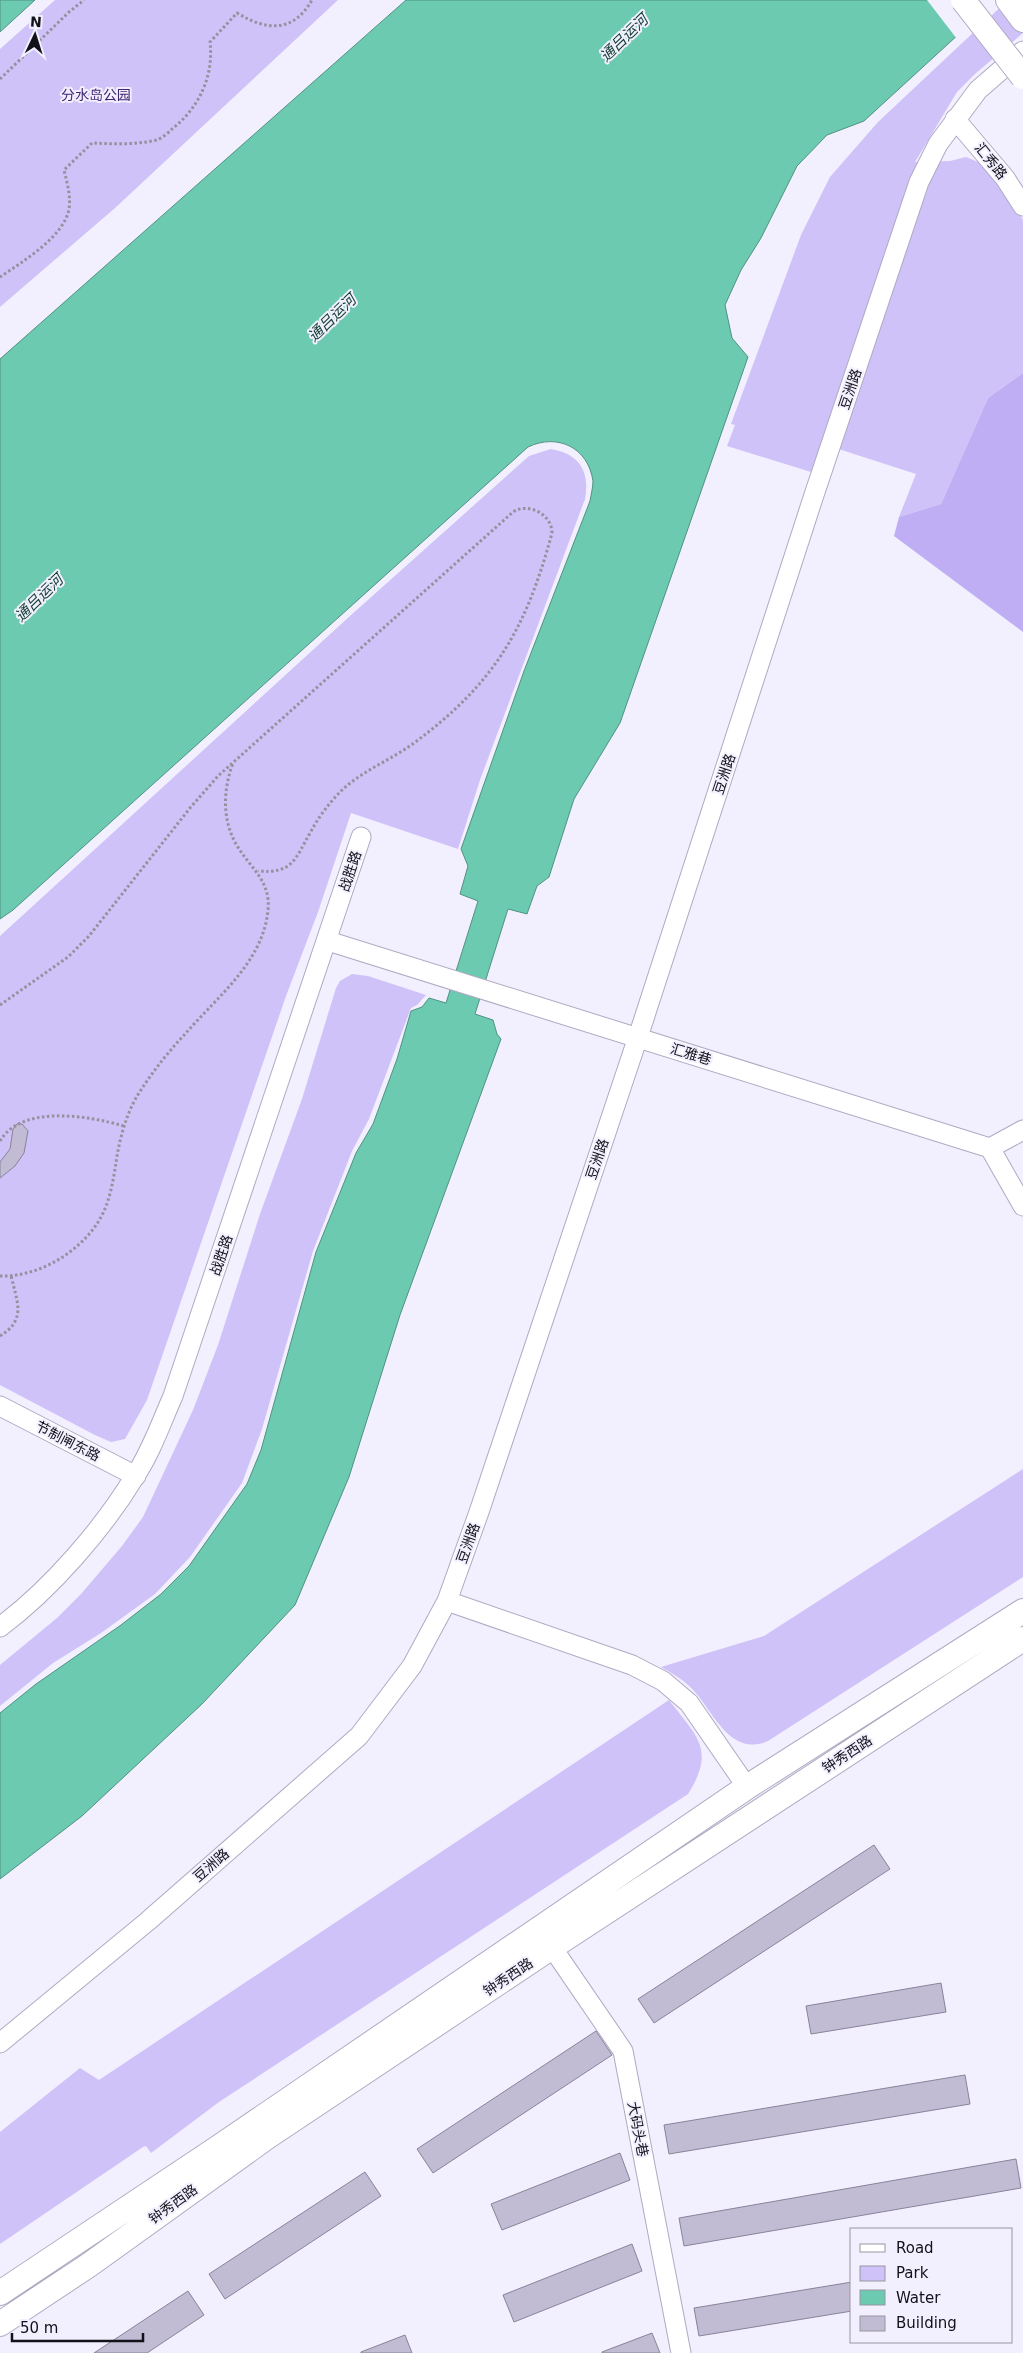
<svg xmlns="http://www.w3.org/2000/svg" width="1023" height="2353" font-family="'DejaVu Sans','Noto Sans SC',sans-serif">
  <rect width="100%" height="100%" fill="#f2effe"/>
  <path fill="#cfc2f9" d="M55,0h283l-223,208 -115,99v-258z
    M1008,0h15v33l-48,41 -18,18 -42,70 35,-1 16,-4 17,7 16,18 24,38v153l-35,25 -47,106 -42,13 17,-43 -93,-30 -12,28 -84,-26 8,-21 -4,-1 70,-189 29,-58 48,-55z
    M551,449c29,5 39,23 34,50l-105,281 -22,69 -107,-36 -33,99 -32,84 -139,404 -22,39 -14,3 -16,-7 -95,-50v-449l350,-320 179,-160z
    M352,974l16,2 58,19 -9,10 -6,3 -42,111 -17,32 -39,100 -51,178 -20,54 -52,74 -35,37 -54,39 -48,30 -53,43v-41l57,-47 24,-24 41,-48 21,-29 50,-107 25,-65 42,-131 42,-115 34,-111 4,-7z
    M1023,1469v108l-255,164c-37,16 -53,-26 -73,-49 -9,-11 -22,-18 -34,-25l103,-31z
    M669,1700c28,37 47,49 19,94l-469,308 -68,51 -5,-7 -3,1 -143,97v-112l80,-64 19,12z"/>
  <path fill="#bfaef4" d="M1023,373v259l-129,-96 5,-19 42,-13 47,-106z"/>
  <path fill="#6bcaaf" stroke="#519282" d="M0,0h35l-35,32z
    M406,0h590l-132,121 -37,14 -30,31 -36,72 -20,32 -16,35 7,33 16,19 -128,366 -46,76 -25,78 -12,9 -10,28 -19,-5 -33,105 18,6 4,14 4,5 -101,276 -51,162 -54,128 -93,99 -120,112 -82,63v-166l36,-29 85,-59 40,-31 28,-28 58,-82 14,-34 55,-198 40,-99 17,-29 24,-65 14,-48 11,-4 7,-9 17,5 32,-102 -18,-7 8,-28 -7,-17 63,-178 66,-170c1,-6 3,-14 3,-20 -5,-34 -36,-48 -65,-34l-515,463 -13,9v-560z"/>
  <path fill="#f2effe" d="M927,0h72l-42,39z"/>
  <path fill="#c1bcd4" stroke="#88839a" d="M17,1124h5l6,7 -4,22 -9,13 -15,12v-16l10,-13 3,-20z
    M874,1845l16,24 -236,154 -16,-24z
    M941,1983l5,29 -135,22 -5,-28z
    M596,2031l16,24 -179,118 -16,-24z
    M965,2075l5,29 -301,50 -5,-29z
    M620,2153l10,27 -128,50 -11,-26z
    M1016,2159l5,29 -337,58 -5,-28z
    M365,2172l16,24 -156,103 -16,-25z
    M632,2244l10,27 -128,51 -11,-27z
    M852,2282v29l-153,25 -5,-28z
    M188,2291l16,24 -57,38h-53z
    M652,2333l8,20h-58v-1z
    M405,2335l7,18h-51v-1z"/>
  <g fill="none" stroke-linecap="round" stroke-linejoin="round">
    <defs>
      <path id="minor" d="M955,119l50,59 18,28
        M328,941l662,207 33,58
        M990,1148l33,-18
        M0,1406l136,70
        M447,1601l185,64 31,16 26,22 58,84
        M0,1627c50,-37 103,-98 135,-151 16,-24 26,-53 38,-80l188,-559
        M545,1937l78,114 58,302
        M0,2043l148,-122 211,-185 53,-70 35,-65 32,-89 159,-475 176,-542 105,-313 19,-38 40,-54 45,-39"/>
      <path id="major" d="M1008,0l15,20
        M0,2293l219,-146 528,-360 276,-176
        M0,2324l89,-59 178,-128 270,-180 486,-318"/>
    </defs>
    <use href="#minor" stroke="#afaac2" stroke-width="21"/>
    <use href="#major" stroke="#afaac2" stroke-width="26"/>
    <path stroke="#94919d" stroke-width="3" stroke-dasharray="2.5 2.5" stroke-linecap="butt" d="M0,79l69,-67 15,-12
      M0,277c22,-15 64,-40 69,-68 2,-14 -2,-26 -5,-39l28,-27c21,1 43,2 65,-3 5,-2 11,-7 15,-11 27,-21 42,-53 38,-87l27,-29c30,18 56,20 75,-13
      M0,1005l68,-48 21,-21 101,-128 28,-32 295,-264c15,-10 39,2 39,21 -26,96 -57,150 -138,210 -23,17 -51,27 -73,48 -12,12 -23,27 -31,42 -15,26 -17,41 -52,38
      M0,1141c22,-37 89,-25 124,-15
      M0,1276c36,1 73,-20 94,-48 16,-21 19,-47 23,-72 4,-22 10,-44 22,-63 14,-22 30,-42 47,-60 32,-37 77,-71 82,-123 3,-30 -19,-43 -32,-66 -14,-25 -13,-54 -3,-81
      M0,1336c28,-17 16,-36 11,-61"/>
    <use href="#minor" stroke="#fff" stroke-width="19"/>
    <use href="#major" stroke="#fff" stroke-width="24"/>
    <defs>
      <path id="major-bridge" d="M963,0l60,77"/>
    </defs>
    <use href="#major-bridge" stroke="#afaac2" stroke-width="26" stroke-linecap="butt"/>
    <use href="#major-bridge" stroke="#fff" stroke-width="24"/>
  </g>
  <g text-anchor="middle" stroke-width="4" stroke-linejoin="round" paint-order="stroke">
    <g font-size="14" fill="#402473" stroke="#f2effe">
      <text x="96" y="100">分水岛公园</text>
    </g>
    <g font-size="14" fill="#131119" stroke="#f2effe">
      <text transform="translate(991 161) rotate(51)" y="5">汇秀路</text>
      <text transform="translate(850 389) rotate(-71)" y="5">豆洲路</text>
      <text transform="translate(724 774) rotate(-72)" y="5">豆洲路</text>
      <text transform="translate(350 871) rotate(-72)" y="5">战胜路</text>
      <text transform="translate(691 1054) rotate(17)" y="5">汇雅巷</text>
      <text transform="translate(597 1159) rotate(-71)" y="5">豆洲路</text>
      <text transform="translate(221 1255) rotate(-71)" y="5">战胜路</text>
      <text transform="translate(68 1441) rotate(27)" y="5">节制闸东路</text>
      <text transform="translate(468 1543) rotate(-70)" y="5">豆洲路</text>
      <text transform="translate(847 1754) rotate(-33)" y="5">钟秀西路</text>
      <text transform="translate(211 1865) rotate(-41)" y="5">豆洲路</text>
      <text transform="translate(508 1977) rotate(-34)" y="5">钟秀西路</text>
      <text transform="translate(638 2129) rotate(79)" y="5">大码头巷</text>
      <text transform="translate(173 2204) rotate(-36)" y="5">钟秀西路</text>
    </g>
    <g font-size="15" font-style="italic" fill="#174236" stroke="#f2effe">
      <text transform="translate(624 38) rotate(-44)" y="5">通吕运河</text>
      <text transform="translate(332 318) rotate(-44)" y="5">通吕运河</text>
      <text transform="translate(39 598) rotate(-44)" y="5">通吕运河</text>
    </g>
  </g>
  <rect x="850" y="2228" width="162" height="115" fill="#f2effe" stroke="#9996a2"/>
  <rect x="860" y="2244" width="25" height="8" fill="#ffffff" stroke="#9996a2"/>
  <text x="896" y="2253" font-size="15" fill="#131119">Road</text>
  <rect x="860" y="2266" width="25" height="15" fill="#cfc2f9" stroke="#9996a2"/>
  <text x="896" y="2278" font-size="15" fill="#131119">Park</text>
  <rect x="860" y="2290" width="25" height="15" fill="#6bcaaf" stroke="#9996a2"/>
  <text x="896" y="2303" font-size="15" fill="#131119">Water</text>
  <rect x="860" y="2316" width="25" height="15" fill="#c1bcd4" stroke="#9996a2"/>
  <text x="896" y="2328" font-size="15" fill="#131119">Building</text>
  <g transform="translate(35 35) rotate(4)" stroke="#f2effe" stroke-width="4" paint-order="stroke">
  <path d="M0-4L9 19L0 12L-9 19Z" fill="#131119"/>
  <text y="-8" font-size="14" font-weight="bold" text-anchor="middle" fill="#131119">N</text>
  </g>
  <path d="M12 2333v8h131v-8" fill="none" stroke="#131119" stroke-width="2.5"/>
  <text x="20" y="2333" font-size="15" fill="#131119" stroke="#f2effe" stroke-width="4" paint-order="stroke">50 m</text>
</svg>
